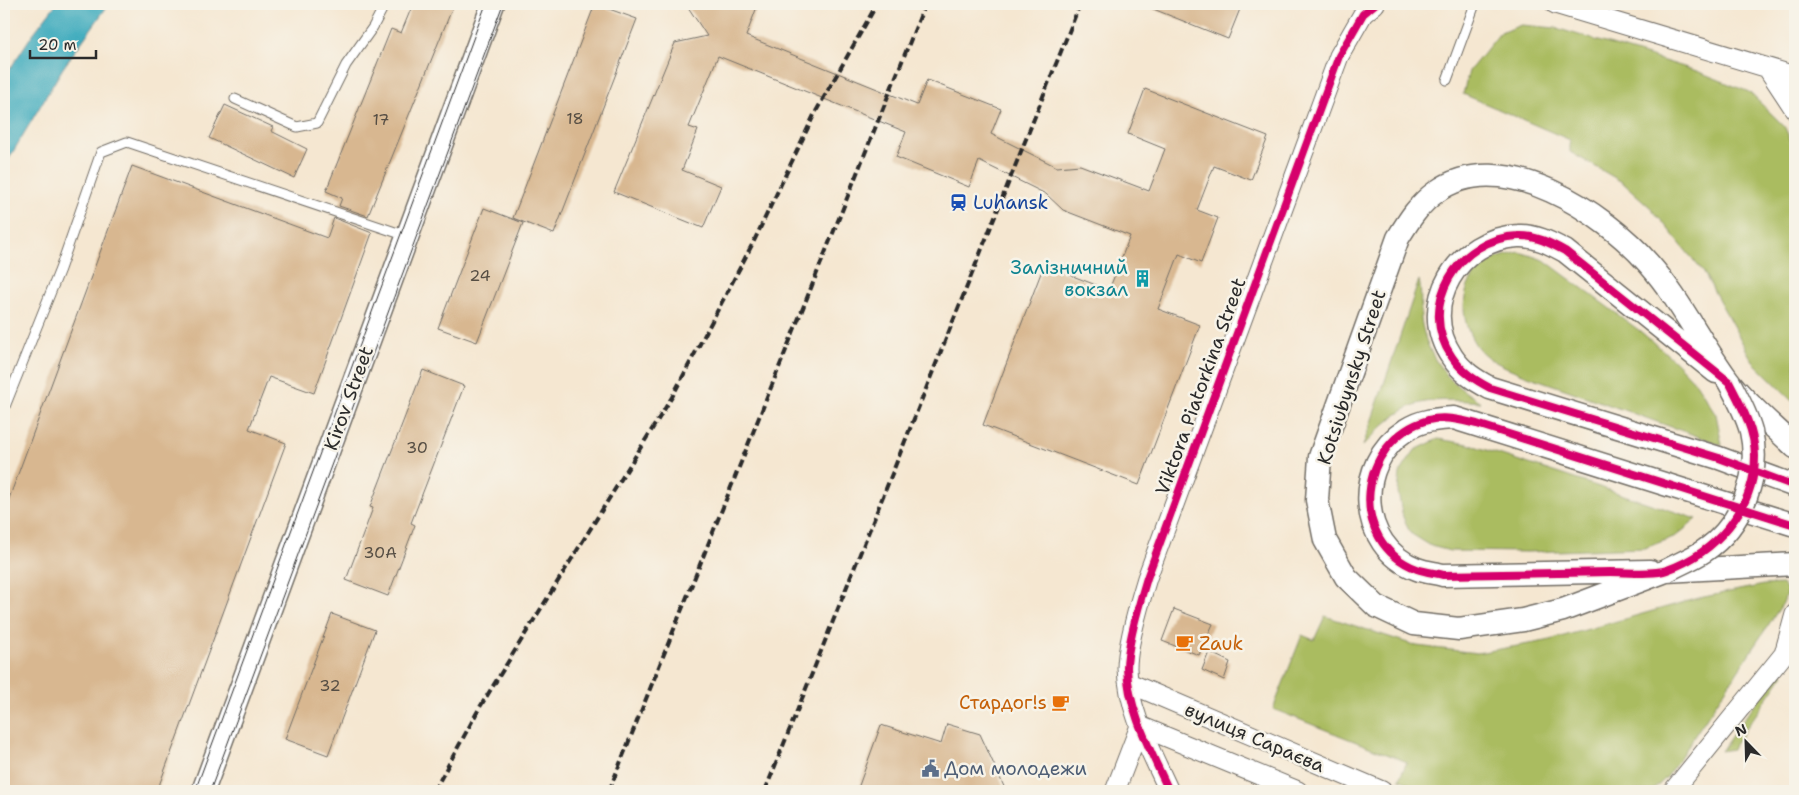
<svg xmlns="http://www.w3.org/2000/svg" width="1799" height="795" font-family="'Shantell Sans',sans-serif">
  <rect width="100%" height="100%" fill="#f7f3e8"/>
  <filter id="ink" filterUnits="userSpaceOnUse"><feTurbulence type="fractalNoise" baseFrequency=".02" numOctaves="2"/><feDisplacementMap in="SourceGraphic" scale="10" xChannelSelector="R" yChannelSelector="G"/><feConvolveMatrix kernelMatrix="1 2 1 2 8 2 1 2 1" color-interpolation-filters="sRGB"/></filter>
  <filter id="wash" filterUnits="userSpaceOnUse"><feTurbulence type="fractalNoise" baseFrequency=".0096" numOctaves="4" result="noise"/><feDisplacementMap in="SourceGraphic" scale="20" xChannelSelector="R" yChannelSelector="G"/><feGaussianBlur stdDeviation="1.12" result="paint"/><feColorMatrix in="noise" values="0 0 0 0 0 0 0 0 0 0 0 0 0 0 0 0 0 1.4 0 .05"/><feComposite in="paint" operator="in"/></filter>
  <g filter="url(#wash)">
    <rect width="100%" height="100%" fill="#f5e7d1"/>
    <path fill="#aabc60" stroke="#6a7446" d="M1521,25l35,3 141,43 52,21 35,34 11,23v254l-42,-41 -49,-89 -53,-65 -29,-26 -52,-30v-12l-107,-46 6,-23 31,-38z
      M1520,252l24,8 96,71 34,29 22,23 20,31 6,31 -197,-70c-16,-7 -36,-13 -47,-27 -19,-25 -20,-63 6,-83 10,-8 23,-10 36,-13z
      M1419,280c3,13 1,26 2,39 6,39 27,64 60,83 -62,-5 -75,-2 -118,44z
      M1438,439l30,5 229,75 -21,17 -31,12 -118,4 -77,-1 -19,-5 -21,-13 -7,-16 -5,-25 2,-19 15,-23z
      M1782,584l5,7 -4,12 -116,174 -15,14h-225l-28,-12 8,-17 -134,-53 29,-74 12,5 11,-24 92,30 60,7 69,-12 153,-43 65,-13z
      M1779,670l5,4 -52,75 -11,2z"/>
    <path fill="#3facbe" stroke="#356c74" d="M56,4h53l-46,64 -59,99v-89l28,-43z"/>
    <g id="blocks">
      <path fill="#d8b790" d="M413,4h41l-86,212 -29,-10 3,-8 -16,-7 65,-162 10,4z
        M595,4l42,15 -83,215 -41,-16z
        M686,4h72l-12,32 171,69 10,-25 74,29 -10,25 66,33 23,-2 69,26 16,-42 -37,-15 17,-45 123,48 -17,43 -37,-14 -17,44 21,8 -17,45 -22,-9 -21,55 42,16 -61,160 -156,-60 61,-160 65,25 21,-54 -67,-26 -17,-16 -67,-33 -10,26 -73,-30 10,-25 -188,-76 -29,71 9,3 -16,40 39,16 -18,42 -89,-36 61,-149 32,-7z
        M1141,4h101l-14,35z
        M225,105l48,22 -2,4 36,18 -13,29 -85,-40z
        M132,166l195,72 7,-20 38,15 -58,160 -45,-16 -20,52 37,14 -129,348h-153v-279z
        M484,208l39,15 -46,119 -39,-14z
        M423,370l41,16 -53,137 4,2 -27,71 -42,-16 27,-72 -3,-1z
        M1174,609l39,15 -14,31 -37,-14z
        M332,614l43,16 -47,125 -43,-16z
        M1209,652l21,10 -6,18 -22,-10z
        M947,724l33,10 26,57h-149l24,-66 60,19z"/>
    </g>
  </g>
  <g filter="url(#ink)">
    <use href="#blocks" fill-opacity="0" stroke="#726d65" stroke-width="1"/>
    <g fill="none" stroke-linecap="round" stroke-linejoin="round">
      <defs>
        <path id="service" d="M1447,80l28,-76
          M235,99l62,28 20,-4 29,-58 27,-38 12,-23
          M4,409l56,-140 41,-117 26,-10 280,94"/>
        <path id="minor" d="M1555,4l240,72
          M1768,69l27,41
          M1129,683l253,108
          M1115,791l25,-65 158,65
          M1169,791c-17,-38 -41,-80 -42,-123 0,-23 13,-67 20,-90l192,-522 24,-42 12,-10
          M1673,791l111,-137 11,-40"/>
        <path id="tertiary" d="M1716,372l-151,-121c-15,-8 -30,-16 -47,-15 -59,2 -102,69 -66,121 10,15 23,23 38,31l229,70 76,28
          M1795,447c-19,-19 -52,-46 -67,-67 -28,-38 -48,-81 -79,-116 -44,-51 -147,-120 -213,-72 -17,12 -27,28 -38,46l-78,219 -3,43 8,40 21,37 30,29 38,18 45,5 64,-9 40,-10 103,-39 129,-7
          M1650,571l-207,4c-8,-2 -18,-3 -26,-6 -60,-23 -63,-106 -11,-139 15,-10 31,-11 48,-12l341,107
          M203,791l290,-787"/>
      </defs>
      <use href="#service" stroke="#726d65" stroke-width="11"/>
      <use href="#minor" stroke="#726d65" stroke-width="21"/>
      <use href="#tertiary" stroke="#726d65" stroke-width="25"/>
      <use href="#service" stroke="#fff" stroke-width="9"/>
      <use href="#minor" stroke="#fff" stroke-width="19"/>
      <use href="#tertiary" stroke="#fff" stroke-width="22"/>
      <path stroke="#2b2b2b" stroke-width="1" d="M195,791l291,-787
        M210,791l293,-787"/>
      <path stroke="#2b2b2b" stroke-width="4" stroke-dasharray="8 4" stroke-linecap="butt" d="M434,791l46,-84 192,-310 82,-156 61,-128 62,-109
        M609,791l316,-787
        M765,791l315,-787"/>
      <defs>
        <path id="tertiary-bridge" d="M1666,571c12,-7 26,-12 38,-20 38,-25 57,-76 47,-120 -5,-18 -14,-34 -22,-49"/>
      </defs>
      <use href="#tertiary-bridge" stroke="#726d65" stroke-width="25" stroke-linecap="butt"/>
      <use href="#tertiary-bridge" stroke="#fff" stroke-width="22"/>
      <defs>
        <path id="cycleway" d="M1795,486l-76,-28 -229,-70c-15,-8 -28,-16 -38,-31 -36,-52 7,-119 66,-121 17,-1 32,7 47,15l164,131c12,23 26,48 26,74 0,53 -40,97 -88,114 -13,5 -41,2 -56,2 -56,1 -112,2 -168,3 -8,-2 -18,-3 -26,-6 -71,-27 -59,-129 11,-149 17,-4 33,0 49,4l318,101
          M1169,791c-17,-38 -41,-80 -42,-123 0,-23 13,-67 20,-90l192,-522 24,-42 12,-10"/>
      </defs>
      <use href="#cycleway" stroke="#f7f3e8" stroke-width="11"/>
      <use href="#cycleway" stroke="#d6006c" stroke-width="8"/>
    </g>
  </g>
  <defs>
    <symbol id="station-bare" viewBox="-9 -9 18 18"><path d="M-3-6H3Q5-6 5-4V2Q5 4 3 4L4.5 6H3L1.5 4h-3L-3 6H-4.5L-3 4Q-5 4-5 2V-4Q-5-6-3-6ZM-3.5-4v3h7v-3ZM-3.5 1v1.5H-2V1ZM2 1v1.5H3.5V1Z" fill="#1a4fb4" stroke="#f7f3e8" stroke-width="2.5" paint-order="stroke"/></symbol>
    <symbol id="building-bare" viewBox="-9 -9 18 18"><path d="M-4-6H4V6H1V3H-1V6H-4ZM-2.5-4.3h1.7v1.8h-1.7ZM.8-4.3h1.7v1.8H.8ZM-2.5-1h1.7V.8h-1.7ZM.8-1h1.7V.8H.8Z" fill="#0f9aa8" stroke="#f7f3e8" stroke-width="2.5" paint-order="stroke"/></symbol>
    <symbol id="cafe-bare" viewBox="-9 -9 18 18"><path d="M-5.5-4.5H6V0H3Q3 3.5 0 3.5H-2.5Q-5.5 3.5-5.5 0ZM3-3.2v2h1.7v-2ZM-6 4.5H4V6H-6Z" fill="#e8710a" stroke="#f7f3e8" stroke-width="2.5" paint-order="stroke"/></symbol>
    <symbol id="civic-bare" viewBox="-9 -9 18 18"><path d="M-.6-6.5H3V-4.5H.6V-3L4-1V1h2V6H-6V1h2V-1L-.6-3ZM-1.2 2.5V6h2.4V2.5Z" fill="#5c6f8a" stroke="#f7f3e8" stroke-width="2.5" paint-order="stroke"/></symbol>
  </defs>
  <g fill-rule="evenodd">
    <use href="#station-bare" x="946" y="190" width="25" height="25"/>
    <use href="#building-bare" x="1130" y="266" width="25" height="25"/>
    <use href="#cafe-bare" x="1172" y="630" width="25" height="25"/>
    <use href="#cafe-bare" x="1048" y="690" width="25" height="25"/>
    <use href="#civic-bare" x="918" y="756" width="25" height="25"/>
  </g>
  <g text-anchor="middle" stroke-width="5" stroke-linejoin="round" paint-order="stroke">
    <g font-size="16" fill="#564e44">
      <text x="575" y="124">18</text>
      <text x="381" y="125">17</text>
      <text x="480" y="281">24</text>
      <text x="417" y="453">30</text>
      <text x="380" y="558">30А</text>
      <text x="330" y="691">32</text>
    </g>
    <g font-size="19" fill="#164399" stroke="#f7f3e8" text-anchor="start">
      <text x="973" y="209">Luhansk</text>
    </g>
    <g font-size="19" fill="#0d838f" stroke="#f7f3e8" text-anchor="end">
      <text x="1128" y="274">Залізничний<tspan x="1128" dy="22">вокзал</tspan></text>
    </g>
    <g font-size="19" fill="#2b2b2b" stroke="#f7f3e8">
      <text transform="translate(1351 377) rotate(-72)" y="7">Kotsiubynsky Street</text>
      <text transform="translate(1200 386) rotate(-70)" y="7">Viktora Piatorkina Street</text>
      <text transform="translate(348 398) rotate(-70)" y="7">Kirov Street</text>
      <text transform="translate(1255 737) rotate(23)" y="7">вулиця Сараєва</text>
    </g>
    <g font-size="19" fill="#c56008" stroke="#f7f3e8" text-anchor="start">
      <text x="1199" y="650">Zauk</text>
      <text x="1047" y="709" text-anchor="end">Стардог!s</text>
    </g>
    <g font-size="19" fill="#4e5e75" stroke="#f7f3e8" text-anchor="start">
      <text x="944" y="775">Дом молодежи</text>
    </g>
  </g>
  <rect width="1799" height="795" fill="none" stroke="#f7f3e8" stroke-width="20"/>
  <g transform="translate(1746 742) rotate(337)" stroke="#f7f3e8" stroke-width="4" paint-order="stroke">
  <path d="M0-4L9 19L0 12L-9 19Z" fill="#2b2b2b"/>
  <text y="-8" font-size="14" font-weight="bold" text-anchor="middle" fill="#2b2b2b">N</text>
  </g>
  <path d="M30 50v8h66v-8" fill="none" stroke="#2b2b2b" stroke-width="2.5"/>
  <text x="38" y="50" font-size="15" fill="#2b2b2b" stroke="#f7f3e8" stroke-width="4" paint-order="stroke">20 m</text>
</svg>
